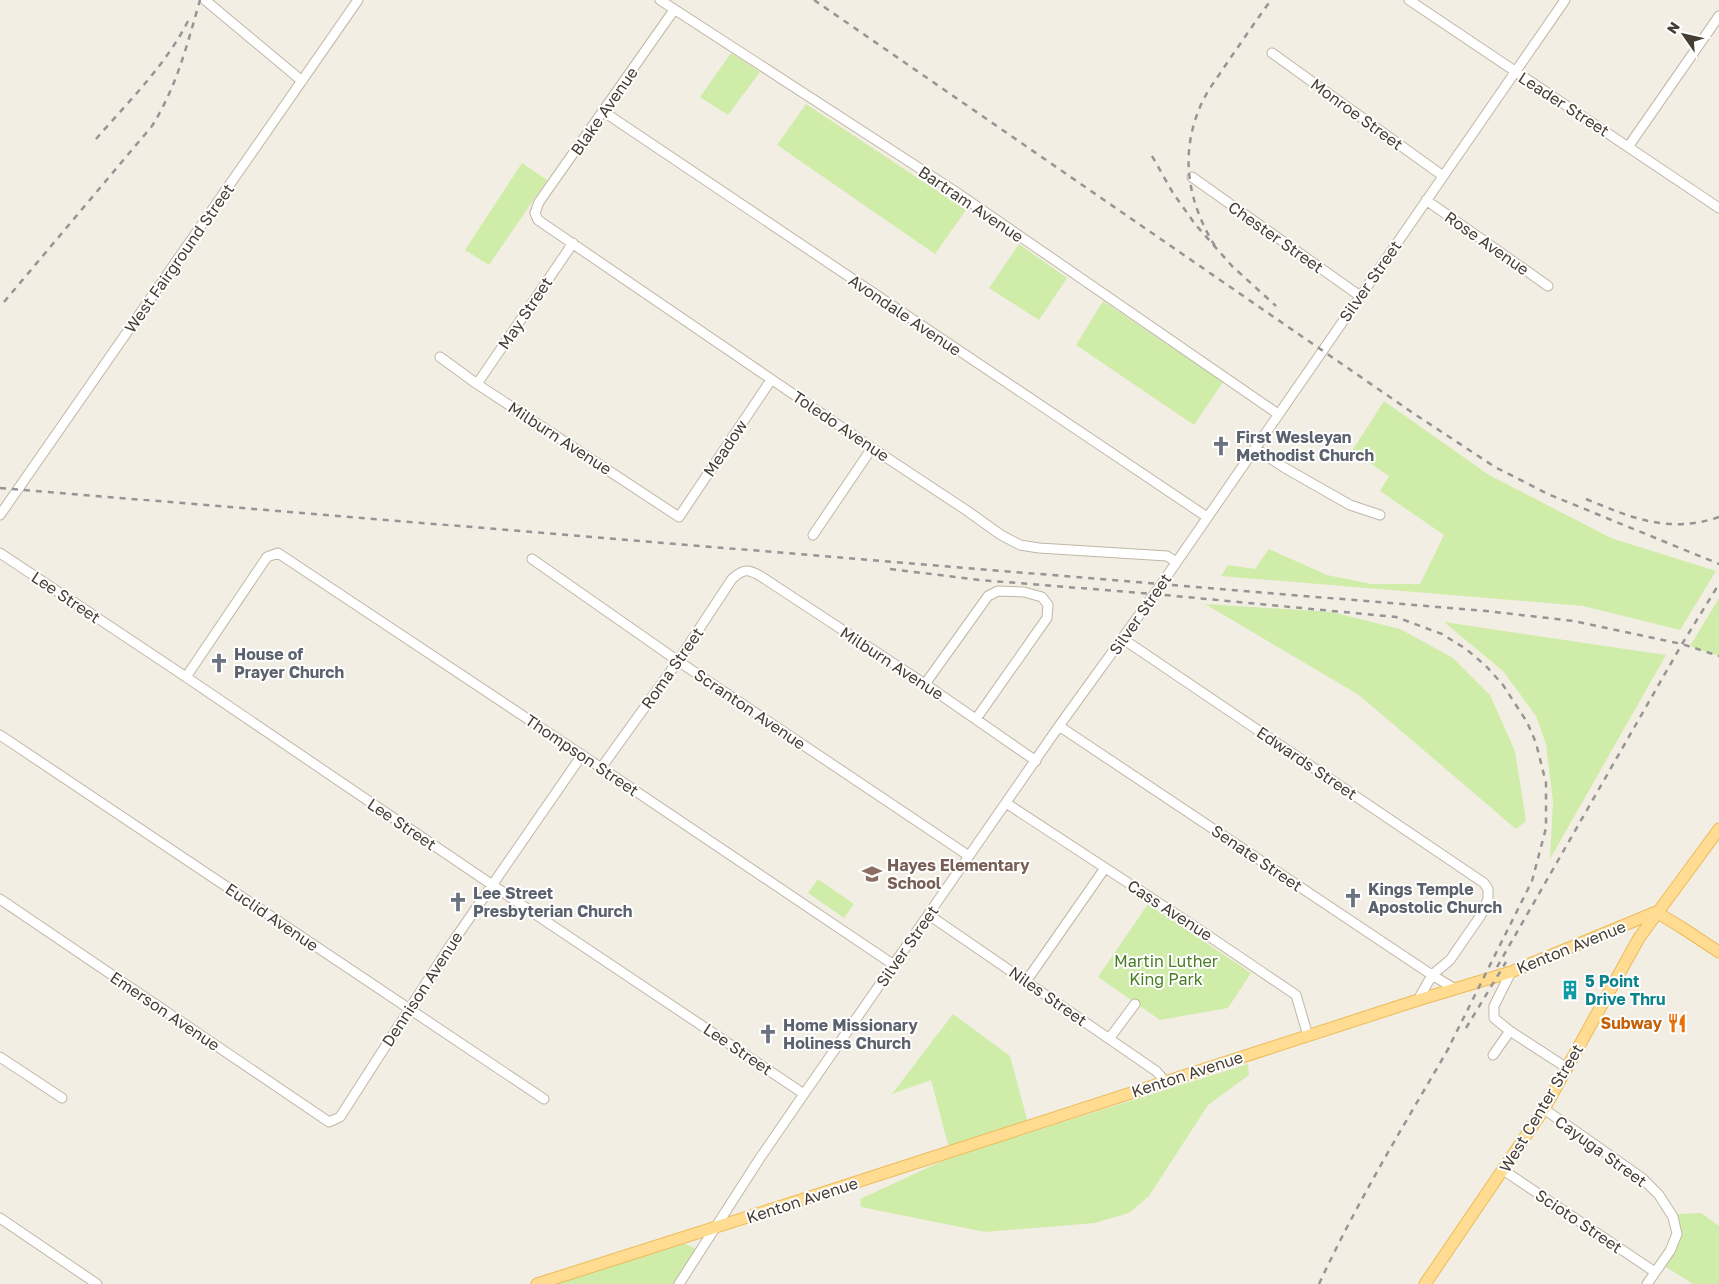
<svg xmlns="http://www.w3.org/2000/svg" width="1719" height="1284" font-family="'Golos Text',sans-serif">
  <rect width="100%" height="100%" fill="#f3eee4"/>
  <path fill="#d0eca9" d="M731,53l29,19 -32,43 -28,-18z
    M806,104l160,106 -31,44 -158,-109z
    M522,163l25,17 -58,85 -24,-15z
    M1019,244l48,34 -28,42 -50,-32z
    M1103,301l120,81 -29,43 -118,-80z
    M1384,401l105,74 122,63 105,33 -36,59 -97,-24 -362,-30 7,-11 27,4 14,-20 58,26 44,9h49l24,-49 -64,-44 9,-15 -37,-25z
    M1719,598v58l-29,-10z
    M1205,604l127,8 68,17 53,29 37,37 25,56 11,70 -10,8 -157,-134z
    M1444,622l222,33 -116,204 3,-57 -7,-58 -10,-28 -33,-45z
    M818,879l36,25 -10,14 -36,-25z
    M1148,904l103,69 -23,35 -68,12 -62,-43z
    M953,1014l57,42 18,67 -79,25 -18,-68 -39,14z
    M1248,1064l1,11 -41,30 -59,91 -20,17 -34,10 -110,9 -124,-25 -1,-8 91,-42z
    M1701,1213l18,13v58h-26l-27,-17 9,-15 3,-38z
    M682,1242l14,7 -23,35h-118z"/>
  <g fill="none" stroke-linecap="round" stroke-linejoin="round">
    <defs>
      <path id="minor" d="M205,0l97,81
        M660,0l293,190 325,224
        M1409,0l310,208
        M674,10l-135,192 -4,11 3,7 334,228 94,62 35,25 19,10 19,3 128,8 9,6
        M1272,53l171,123
        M604,112l603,405
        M1628,147l91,-131
        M1192,177l168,119
        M1426,200l122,86
        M440,357l37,27 202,133 92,-137
        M477,384l96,-141
        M1255,448l30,20 65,37 30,10
        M0,515l358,-515
        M813,535l59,-87
        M0,553l186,124 352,239 266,178
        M532,559l146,102 291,195
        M1123,639l361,244 4,6v10l-7,16 -31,45 -18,15 -14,25
        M186,677l81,-120 11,-4 304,202 312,210
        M925,684l63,-88 10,-5 26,1 18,5 6,8 -1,13 -71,101
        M1059,726l373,249 23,14
        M0,735l544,364
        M601,768l77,-107 54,-82c12,-11 16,-10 30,-2l163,107 111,77
        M1006,803l185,121 105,71 12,41
        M0,899l329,223 11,-5 108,-168 134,-194
        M929,915l227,156 9,10
        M1027,980l78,-112
        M1510,1031l57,37
        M1109,1039l26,-35
        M1493,1055l17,-24 -16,-13v-12l17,-34
        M0,1057l62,41
        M1544,1109l98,69 17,17 14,22 4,17 -7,17 -23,33
        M1503,1170l152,102
        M0,1218l97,66
        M679,1284l81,-126 44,-64 255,-368 99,-137 407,-589"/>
      <path id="major" d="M1656,912l25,15 38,25
        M537,1284l267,-85 614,-199 93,-28 145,-60
        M1425,1284l119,-175 95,-171 80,-109"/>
    </defs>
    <use href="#minor" stroke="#c0b6a6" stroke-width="11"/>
    <use href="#major" stroke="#edbb58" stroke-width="13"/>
    <use href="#minor" stroke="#fff" stroke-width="9"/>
    <use href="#major" stroke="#ffdc91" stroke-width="11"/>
    <path stroke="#959595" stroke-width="2.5" stroke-dasharray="6 6" stroke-linecap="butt" d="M814,0l599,413 82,54 53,27 171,70
      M96,139c32,-37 70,-74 92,-118
      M1152,156l21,37 22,31 37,42 44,40
      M1215,246c-26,-42 -35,-87 -17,-134 6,-17 17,-31 27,-46 15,-22 30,-44 46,-66
      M4,302l148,-176c25,-40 35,-81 48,-126
      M0,488l1486,123 88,10 108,23 37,12
      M1586,499c46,19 83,35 133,18
      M890,569l90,11 174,14 242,23 46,17 24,15 20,17 17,19 24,37 9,21 10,40v45l-14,53 -86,172
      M1497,967l185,-323 37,-60
      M1466,1028l40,-66
      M1319,1284c38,-82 85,-159 131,-238"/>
  </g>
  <defs>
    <symbol id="church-bare" viewBox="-9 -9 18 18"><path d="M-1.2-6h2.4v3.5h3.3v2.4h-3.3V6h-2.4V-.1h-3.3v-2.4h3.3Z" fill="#6b7280" stroke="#fff" stroke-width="2.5" paint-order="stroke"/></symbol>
    <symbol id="school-bare" viewBox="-9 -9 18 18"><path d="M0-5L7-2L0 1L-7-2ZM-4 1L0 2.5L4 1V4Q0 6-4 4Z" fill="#8d6e63" stroke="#fff" stroke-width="2.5" paint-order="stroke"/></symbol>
    <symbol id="building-bare" viewBox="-9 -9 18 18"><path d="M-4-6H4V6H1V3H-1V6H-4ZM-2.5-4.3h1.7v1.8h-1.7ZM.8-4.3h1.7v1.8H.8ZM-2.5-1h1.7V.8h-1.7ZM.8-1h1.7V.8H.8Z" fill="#0f9aa8" stroke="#fff" stroke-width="2.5" paint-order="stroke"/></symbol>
    <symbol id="restaurant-bare" viewBox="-9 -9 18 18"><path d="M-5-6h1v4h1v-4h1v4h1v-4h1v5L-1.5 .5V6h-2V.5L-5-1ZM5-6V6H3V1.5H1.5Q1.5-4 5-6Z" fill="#e8710a" stroke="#fff" stroke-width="2.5" paint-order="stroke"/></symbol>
  </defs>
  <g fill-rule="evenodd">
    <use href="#church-bare" x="1207" y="432" width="28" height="28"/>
    <use href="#church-bare" x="205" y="649" width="28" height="28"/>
    <use href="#school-bare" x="858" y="860" width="28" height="28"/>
    <use href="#church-bare" x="1339" y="884" width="28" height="28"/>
    <use href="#church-bare" x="444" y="888" width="28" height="28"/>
    <use href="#building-bare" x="1556" y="976" width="28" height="28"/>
    <use href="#restaurant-bare" x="1663" y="1009" width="28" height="28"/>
    <use href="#church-bare" x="754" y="1020" width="28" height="28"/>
  </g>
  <g text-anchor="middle" stroke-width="4" stroke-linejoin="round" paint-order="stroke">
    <g font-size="16" fill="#463e33" stroke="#fff">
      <text transform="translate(1564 104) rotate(33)" y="6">Leader Street</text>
      <text transform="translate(604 111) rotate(-55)" y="6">Blake Avenue</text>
      <text transform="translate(1357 114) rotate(36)" y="6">Monroe Street</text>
      <text transform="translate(971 204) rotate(34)" y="6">Bartram Avenue</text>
      <text transform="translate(1276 237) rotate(35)" y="6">Chester Street</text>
      <text transform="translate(1487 243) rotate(35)" y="6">Rose Avenue</text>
      <text transform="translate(179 258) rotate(-55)" y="6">West Fairground Street</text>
      <text transform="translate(1370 281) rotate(-55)" y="6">Silver Street</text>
      <text transform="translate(525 313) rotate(-56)" y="6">May Street</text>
      <text transform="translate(905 315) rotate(34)" y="6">Avondale Avenue</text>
      <text transform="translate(841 426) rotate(34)" y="6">Toledo Avenue</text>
      <text transform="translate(560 438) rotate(33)" y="6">Milburn Avenue</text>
      <text transform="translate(725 448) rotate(-56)" y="6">Meadow</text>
      <text transform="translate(66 597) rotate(34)" y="6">Lee Street</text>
      <text transform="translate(1140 614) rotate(-55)" y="6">Silver Street</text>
      <text transform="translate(892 663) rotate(33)" y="6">Milburn Avenue</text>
      <text transform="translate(672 668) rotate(-55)" y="6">Roma Street</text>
      <text transform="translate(750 709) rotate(34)" y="6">Scranton Avenue</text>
      <text transform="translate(582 755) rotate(34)" y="6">Thompson Street</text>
      <text transform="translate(1307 763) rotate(34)" y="6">Edwards Street</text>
      <text transform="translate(402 824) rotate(34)" y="6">Lee Street</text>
      <text transform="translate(1257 858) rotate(34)" y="6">Senate Street</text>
      <text transform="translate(1170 910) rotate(33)" y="6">Cass Avenue</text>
      <text transform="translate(272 917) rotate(34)" y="6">Euclid Avenue</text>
      <text transform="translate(907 946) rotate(-55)" y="6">Silver Street</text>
      <text transform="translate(1571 947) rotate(-22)" y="6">Kenton Avenue</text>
      <text transform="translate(422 989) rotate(-57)" y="6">Dennison Avenue</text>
      <text transform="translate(1048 996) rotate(35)" y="6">Niles Street</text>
      <text transform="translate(165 1011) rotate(34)" y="6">Emerson Avenue</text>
      <text transform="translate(738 1049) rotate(34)" y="6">Lee Street</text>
      <text transform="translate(1187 1074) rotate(-18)" y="6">Kenton Avenue</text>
      <text transform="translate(1541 1108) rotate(-59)" y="6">West Center Street</text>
      <text transform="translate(1601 1151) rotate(36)" y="6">Cayuga Street</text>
      <text transform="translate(802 1200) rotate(-18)" y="6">Kenton Avenue</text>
      <text transform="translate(1579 1221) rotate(34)" y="6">Scioto Street</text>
    </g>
    <g font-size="16" font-weight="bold" fill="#5b616d" stroke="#fff" text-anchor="start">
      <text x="1236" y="443">First Wesleyan<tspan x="1236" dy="18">Methodist Church</tspan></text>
      <text x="234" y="660">House of<tspan x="234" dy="18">Prayer Church</tspan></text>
      <text x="1368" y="895">Kings Temple<tspan x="1368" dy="18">Apostolic Church</tspan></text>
      <text x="473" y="899">Lee Street<tspan x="473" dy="18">Presbyterian Church</tspan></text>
      <text x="783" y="1031">Home Missionary<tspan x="783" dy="18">Holiness Church</tspan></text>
    </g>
    <g font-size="16" font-weight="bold" fill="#785e54" stroke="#fff" text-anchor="start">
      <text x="887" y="871">Hayes Elementary<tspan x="887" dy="18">School</tspan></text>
    </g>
    <g font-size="16" fill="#477c22" stroke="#fff">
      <text x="1166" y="967">Martin Luther<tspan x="1166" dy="18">King Park</tspan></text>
    </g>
    <g font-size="16" font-weight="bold" fill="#0d838f" stroke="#fff" text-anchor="start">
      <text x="1585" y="987">5 Point<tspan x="1585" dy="18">Drive Thru</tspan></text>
    </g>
    <g font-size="16" font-weight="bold" fill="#c56008" stroke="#fff" text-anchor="end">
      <text x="1662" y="1029">Subway</text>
    </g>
  </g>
  <g transform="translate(1684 35) rotate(304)" stroke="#ffffff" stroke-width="4" paint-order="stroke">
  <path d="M0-4L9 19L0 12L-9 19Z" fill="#463e33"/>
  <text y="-8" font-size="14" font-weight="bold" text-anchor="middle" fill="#463e33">N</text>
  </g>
</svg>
